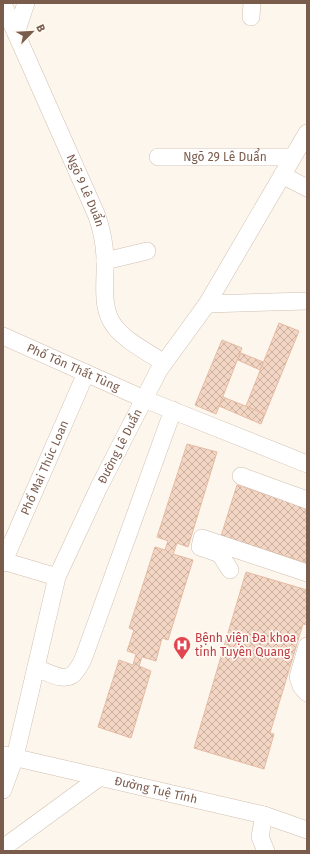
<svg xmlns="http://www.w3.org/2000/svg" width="310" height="854" font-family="'Fira Sans',sans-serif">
  <defs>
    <pattern id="building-cross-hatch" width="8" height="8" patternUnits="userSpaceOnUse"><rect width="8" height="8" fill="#f3d5c3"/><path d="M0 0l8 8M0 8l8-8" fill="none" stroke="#cab0a1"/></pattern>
  </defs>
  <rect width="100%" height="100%" fill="#fdf6ec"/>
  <path fill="url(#building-cross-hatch)" stroke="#e6bba3" d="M279,323l20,8 -34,83 -19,-8z
    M222,340l20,8 -26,66 -21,-9z
    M241,353l22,9 -3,8 -22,-10z
    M223,397l42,17 -4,10 -42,-18z
    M187,444l30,8 -29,95 -11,-4 -4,11 20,6 -25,80 -6,-2 -6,23 -14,-4 -3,9 12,5 -20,67 -33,-11 21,-67 14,5 3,-11 -9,-3 7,-21 -5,-2 26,-81 10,3 3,-9 -11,-4z
    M237,485l70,23v55l-86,-27z
    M246,572l61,18v35l-4,-1 -33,109 4,1 -10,35 -70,-21z"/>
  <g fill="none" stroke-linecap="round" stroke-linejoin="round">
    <defs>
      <g id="minor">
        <path id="s1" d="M3,4l94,212c5,15 8,30 8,45 1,22 -5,47 10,66 12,15 33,25 49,36"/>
        <path d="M251,17l1,-14"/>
        <path d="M16,33l10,-30"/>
        <path id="s2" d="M158,157h134"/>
        <path d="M282,175l25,13"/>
        <path d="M105,261l42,-10"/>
        <path d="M207,304l100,-3"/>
        <path id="s3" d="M3,336l141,63 163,65"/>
        <path d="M241,476l66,24"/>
        <path d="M3,561l54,16"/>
        <path id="s4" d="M3,563l83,-190"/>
        <path d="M230,570l-10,-16 -20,-7 2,-9 105,35"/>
        <path d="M307,646l-9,31 3,9 6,7"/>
        <path d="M36,668c12,4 31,17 40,3 4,-5 7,-11 9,-17l88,-244"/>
        <path id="s5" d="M4,755l260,60 43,15"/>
        <path id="s6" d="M3,790l12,-33 42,-180 42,-90 60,-117 48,-66 100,-171"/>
        <path d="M264,815l-4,22 6,14"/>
        <path d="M3,848l97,-71"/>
      </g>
    </defs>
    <use href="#minor" stroke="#d1beb0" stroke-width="18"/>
    <use href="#minor" stroke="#fff" stroke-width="17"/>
  </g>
  <defs>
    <symbol id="hospital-pin" viewBox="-11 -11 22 30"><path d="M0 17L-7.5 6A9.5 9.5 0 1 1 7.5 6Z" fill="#e0444e" stroke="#fffaf3"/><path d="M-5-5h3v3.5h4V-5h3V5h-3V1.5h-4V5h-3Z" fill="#fff"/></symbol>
  </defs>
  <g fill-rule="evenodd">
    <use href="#hospital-pin" x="172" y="635" width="20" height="27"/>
  </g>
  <g text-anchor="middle" stroke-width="3.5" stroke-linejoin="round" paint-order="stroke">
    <g font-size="12" fill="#7a5c4d" stroke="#fffaf3">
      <text dy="4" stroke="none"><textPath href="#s2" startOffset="67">Ngõ 29 Lê Duẩn</textPath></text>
      <text dy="4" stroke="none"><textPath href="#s1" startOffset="204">Ngõ 9 Lê Duẩn</textPath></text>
      <text dy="4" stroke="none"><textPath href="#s3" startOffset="77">Phố Tôn Thất Tùng</textPath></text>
      <text dy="4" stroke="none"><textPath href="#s6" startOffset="365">Đường Lê Duẩn</textPath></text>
      <text dy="4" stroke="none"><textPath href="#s4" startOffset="104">Phố Mai Thúc Loan</textPath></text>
      <text dy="4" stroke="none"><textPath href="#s5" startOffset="156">Đường Tuệ Tĩnh</textPath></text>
    </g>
    <g font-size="12" fill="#be3a42" stroke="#fffaf3" text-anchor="start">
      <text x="195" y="642">Bệnh viện Đa khoa<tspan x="195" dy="14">tỉnh Tuyên Quang</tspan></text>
    </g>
  </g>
  <rect width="310" height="854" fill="none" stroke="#7a5c4d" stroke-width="8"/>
  <g transform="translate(32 32) rotate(66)" stroke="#fffaf3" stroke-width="3" paint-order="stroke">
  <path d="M0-3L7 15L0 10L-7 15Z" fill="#7a5c4d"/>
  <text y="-6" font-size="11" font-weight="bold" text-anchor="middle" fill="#7a5c4d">B</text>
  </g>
</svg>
